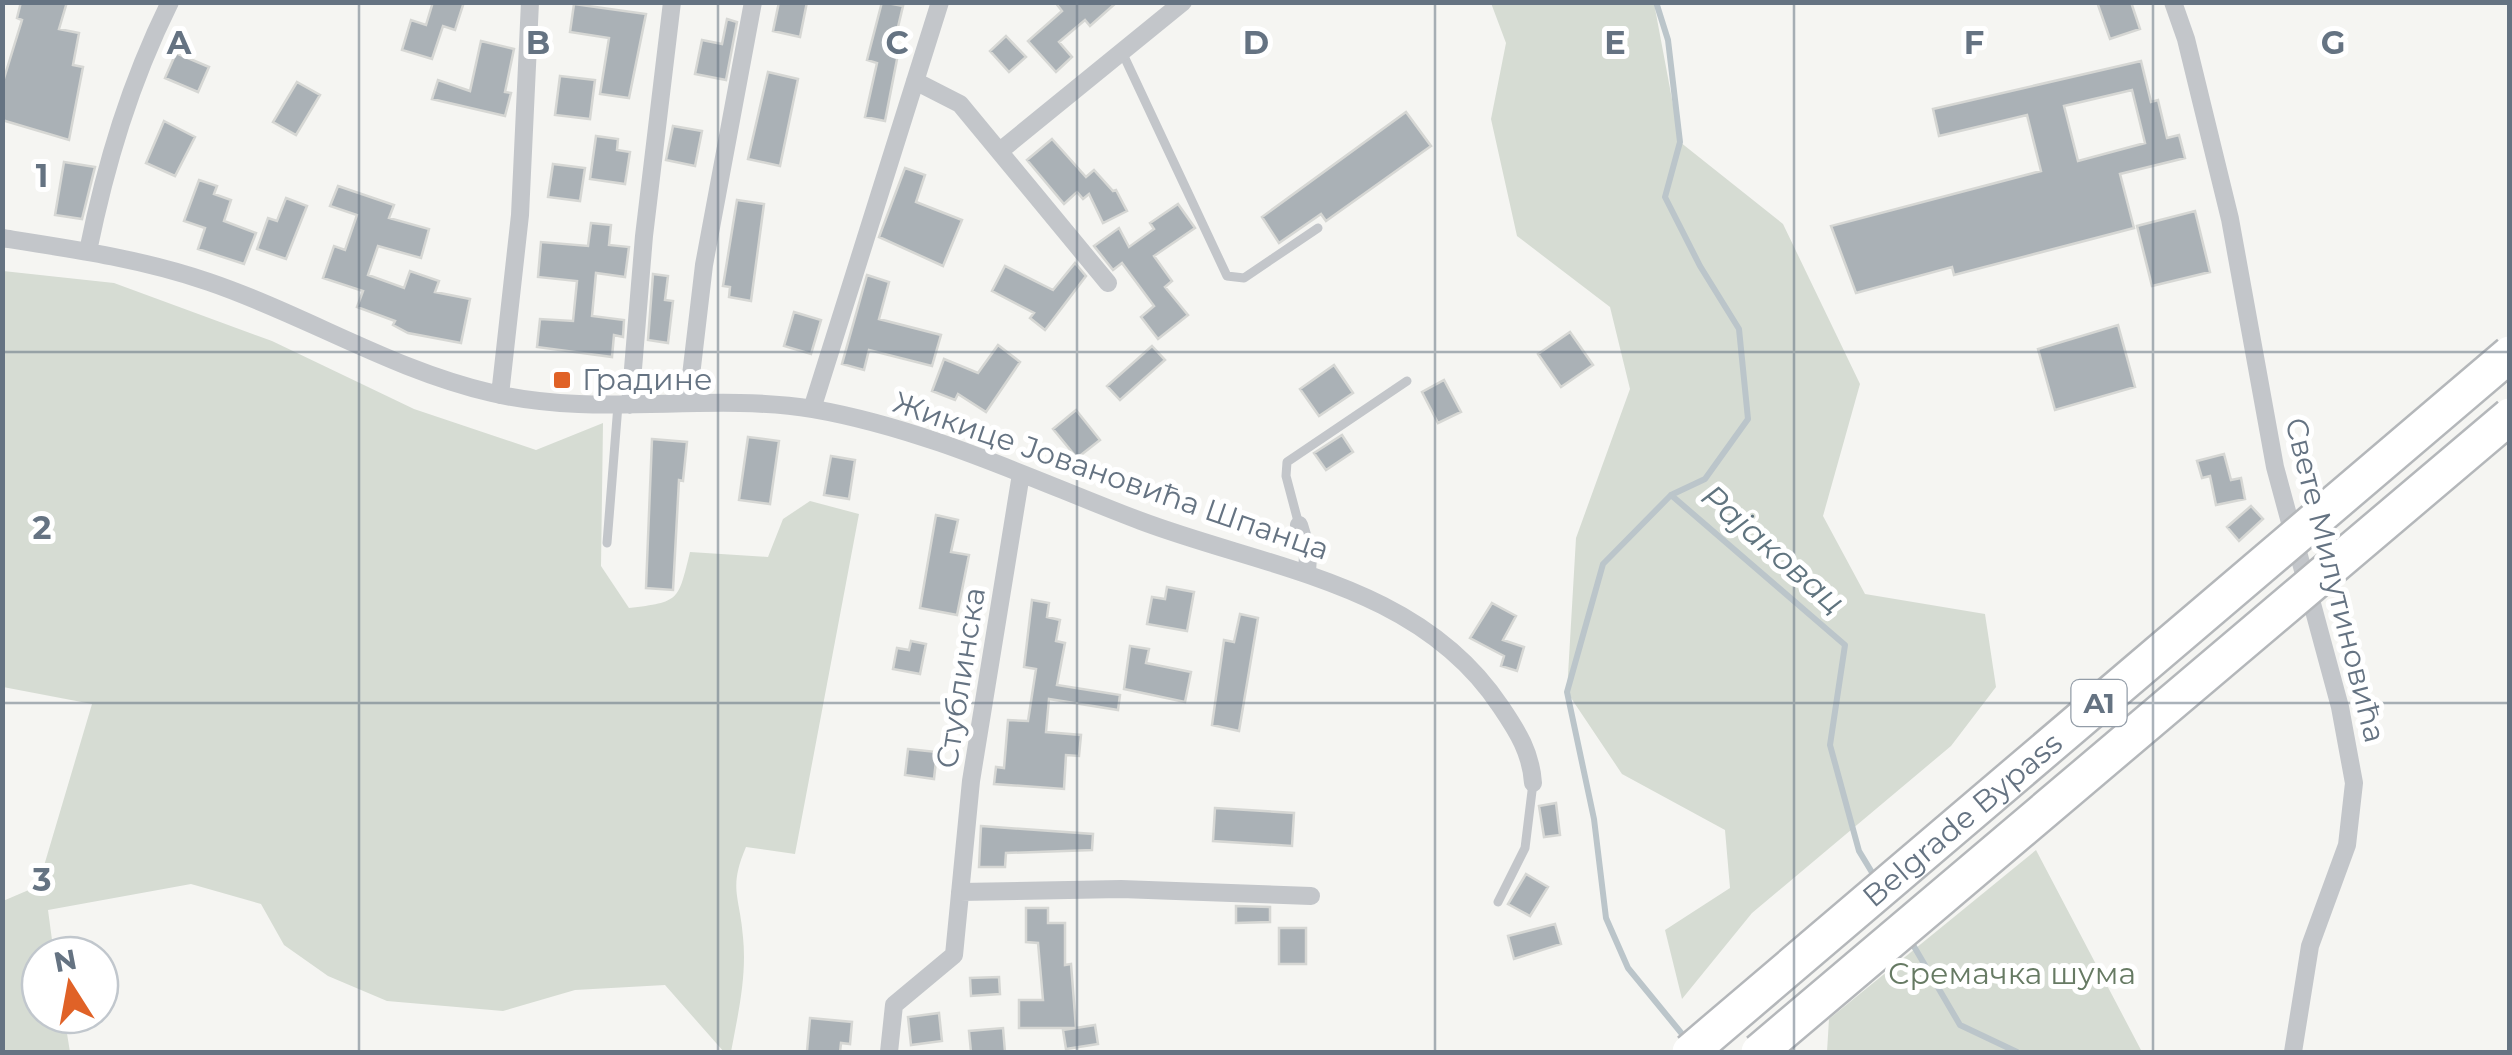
<svg xmlns="http://www.w3.org/2000/svg" width="2512" height="1055" font-family="Montserrat,sans-serif">
  <rect width="100%" height="100%" fill="#f5f5f2"/>
  <path fill="#d6dcd3" d="M1491,3h163l26,139 103,82 77,160 -37,132 42,78 120,20 11,73 -45,59 -199,167 -70,86 -17,-69 65,-42 -5,-58 -103,-56 -55,-82 9,-154 54,-149 -20,-82 -93,-71 -26,-117 15,-76z
    M3,271l111,12 158,58 142,68 122,41 67,-27 -2,143 28,42c51,-6 49,-7 61,-56l78,5 15,-38 27,-18 49,13 -64,340 -49,-7c-18,42 -6,49 -3,90 4,39 -5,77 -12,115h-7l-59,-67 -90,5 -72,21 -116,-10 -59,-25 -44,-31 -23,-41 -70,-20 -143,26 6,45h-14v60h24l6,37h-67v-151l35,-15 54,-182 -89,-17z
    M2036,850l106,202h-315l2,-33z"/>
  <g fill="none" stroke-linecap="round" stroke-linejoin="round">
    <path stroke="#bbc5ca" stroke-width="6" d="M1656,2l12,38 12,102 -15,55 35,69 39,63 9,90 -43,60 -34,16 -68,69 -36,128 27,127 12,99 22,50 59,72
      M1671,495l174,150 -15,100 29,106 17,28
      M1909,938l51,87 57,27"/>
  </g>
  <path fill="#aab1b6" stroke="#d6d7d4" stroke-width="2.5" fill-rule="evenodd" d="M21,2h46l-8,27 20,4 -6,32 10,2 -14,73 -67,-20v-35l20,-65 -5,-2z
    M433,2h31l-9,28 -12,-4 -11,33 -30,-9 9,-30 15,5z
    M779,2h28l-7,35 -27,-6z
    M882,2l21,4 -10,42 6,1 -14,72 -20,-4 12,-54 -10,-3z
    M1055,2h62l-27,24 -5,-6 -26,22 13,15 -16,15 -28,-31 34,-30z
    M2097,2h34l9,27 -30,10z
    M574,4l72,10 -17,84 -29,-4 9,-56 -39,-6z
    M727,19l10,3 -11,58 -31,-6 7,-34 20,4z
    M1006,36l20,21 -17,15 -19,-21z
    M481,41l33,8 -9,43 6,1 -6,23 -73,-17 6,-19 32,11z
    M176,53l33,14 -11,25 -33,-14z
    M2141,61l10,41 7,-2 9,38 12,-3 6,23 -65,16 14,54 -180,47 -2,-8 -96,26 -25,-67 210,-55 -14,-56 -88,21 -6,-27zM2132,90l13,53 -67,18 -14,-55z
    M768,72l30,7 -18,87 -32,-7z
    M560,76l35,4 -5,39 -35,-4z
    M297,82l23,13 -24,40 -23,-13z
    M1406,112l25,34 -105,75 -5,-7 -42,29 -17,-26z
    M164,121l31,16 -20,39 -29,-13z
    M673,126l29,5 -7,35 -29,-6z
    M596,136l22,3 -1,11 13,2 -5,32 -35,-5z
    M1052,139l34,38 8,-7 19,21 3,-1 11,21 -24,12 -14,-29 -6,5 -6,-7 -13,12 -37,-44z
    M64,162l31,5 -13,52 -27,-4z
    M553,164l32,4 -5,33 -32,-4z
    M905,168l20,7 -9,27 46,18 -19,46 -64,-29z
    M199,180l18,6 -3,8 17,6 -7,21 32,12 -12,31 -46,-15 7,-21 -21,-7z
    M338,186l56,19 -5,13 40,11 -8,29 -43,-12 -10,29 36,13 6,-17 29,10 -4,11 35,7 -9,44 -53,-10 -15,-8 2,-4 -38,-14 6,-16 -40,-13 11,-32 11,4 12,-35 -27,-9z
    M286,198l21,8 -21,53 -29,-10 11,-31 9,3z
    M737,200l27,4 -13,97 -22,-4 1,-10 -7,-1z
    M1178,204l17,24 -41,28 18,25 -7,6 23,28 -30,24 -17,-22 13,-11 -32,-43 -9,7 -19,-24 25,-18 10,19 25,-18 -4,-6z
    M2195,211l15,61 -58,14 -15,-60z
    M591,223l20,2 -2,20 20,2 -4,30 -29,-4 -4,43 32,4 -1,17 -9,-2 -2,22 -75,-10 3,-28 33,2 4,-40 -39,-4 3,-35 47,4z
    M1075,263l11,13 -41,54 -15,-12 4,-5 -42,-22 13,-25 48,24z
    M653,274l15,2 -3,24 8,1 -5,42 -20,-3z
    M867,275l22,7 -10,37 62,16 -9,31 -63,-16 -5,20 -22,-6z
    M794,312l27,8 -10,34 -27,-8z
    M2118,325l17,62 -80,23 -17,-61z
    M1570,332l23,33 -32,22 -23,-33z
    M998,345l22,17 -34,50 -28,-18 -3,6 -23,-9 12,-32 34,14z
    M1152,346l13,14 -45,40 -13,-14z
    M1334,365l19,28 -34,23 -19,-27z
    M1444,380l17,32 -23,11 -16,-31z
    M1076,410l24,30 -23,18 -24,-29z
    M1342,435l11,17 -27,18 -12,-17z
    M748,437l31,4 -9,63 -31,-4z
    M652,439l35,3 -4,39 -4,-1 -6,110 -27,-2z
    M2224,454l7,26 10,-2 4,21 -29,6 -6,-29 -8,2 -5,-17z
    M831,456l24,4 -6,39 -25,-4z
    M2251,506l12,13 -24,22 -12,-14z
    M936,515l22,5 -7,32 18,3 -12,60 -37,-7z
    M1167,587l27,5 -7,39 -40,-7 5,-27 13,2z
    M1032,600l17,3 -2,14 13,3 -4,21 9,2 -8,42 63,10 -2,15 -69,-11 -3,33 35,3 -2,21 -13,-1 -2,34 -70,-5 2,-17 8,1 4,-48 20,1 8,-52 -12,-2z
    M1492,603l24,13 -13,24 21,7 -7,24 -16,-5 3,-10 -34,-18z
    M1240,614l18,4 -19,113 -27,-6 12,-85 10,2z
    M911,641l15,3 -6,30 -27,-5 4,-21 12,2z
    M1130,646l19,3 -3,14 45,9 -6,30 -61,-13z
    M908,749l29,3 -3,27 -29,-4z
    M1556,803l4,32 -16,2 -5,-31z
    M1215,808l79,5 -2,33 -79,-5z
    M981,826l112,8 -1,16 -86,3 -1,14h-26z
    M1526,874l22,13 -18,29 -22,-12z
    M1236,906l34,1v15l-34,1z
    M1026,908h22v15h17v42l6,-1 5,64h-57v-28h24l-5,-57 -12,-1z
    M1555,924l6,20 -47,15 -6,-23z
    M1279,928h27v36h-27z
    M999,977l1,17 -29,2 -1,-18z
    M939,1013l3,28 -31,4 -3,-28z
    M810,1018l42,4 -2,22 -9,-1 -1,9 -33,-1z
    M1095,1025l3,19 -32,5 -3,-19z
    M1003,1028l2,24h-34l-2,-21z"/>
  <g fill="none" stroke-linecap="round" stroke-linejoin="round">
    <path stroke="#c3c6ca" stroke-width="9" d="M1122,52l105,224 17,2 74,-50
      M1299,525l-13,-49 1,-14 120,-81
      M607,543l11,-138
      M1498,902l27,-54 8,-65"/>
    <path stroke="#c3c6ca" stroke-width="18" d="M2173,2l13,37 44,180 45,248 65,240 14,76 -7,62 -37,101 -17,106
      M915,81l45,23 148,179
      M1000,151l183,-149
      M2,238c71,11 140,21 207,44 97,33 183,88 283,111 106,25 215,-1 321,16 115,20 220,71 328,112 128,48 279,63 360,186 17,25 30,46 32,76
      M88,251c18,-88 42,-168 82,-249
      M500,395l20,-180 10,-213
      M688,401l16,-136 49,-263
      M630,405l14,-169 28,-234
      M812,409l128,-407
      M1299,525l9,30 -1,18
      M960,892l161,-3 190,7
      M889,1052l5,-47 60,-50 17,-174 50,-307"/>
    <defs>
      <g id="highway-bridge">
        <path id="s1" d="M1690,1052l820,-698"/>
        <path d="M1759,1052l751,-636"/>
      </g>
    </defs>
    <use href="#highway-bridge" stroke="#b4b7ba" stroke-width="40" stroke-linecap="butt"/>
    <use href="#highway-bridge" stroke="#fff" stroke-width="35"/>
  </g>
  <path fill="none" stroke="#657382" stroke-width="2.5" stroke-opacity="0.55" d="M359,2v1050M718,2v1050M1077,2v1050M1435,2v1050M1794,2v1050M2153,2v1050M2,352h2508M2,703h2508"/>
  <rect fill="#e06227" stroke="#fff" stroke-width="4" x="552" y="370" width="20" height="20" rx="5"/>
  <g text-anchor="middle" stroke-width="10" stroke-linejoin="round" paint-order="stroke">
    <rect fill="#fff" stroke="#939da8" stroke-width="2.5" x="2071.5" y="680" width="55" height="46" rx="8"/>
    <g font-size="28" font-weight="bold" fill="#657382">
      <text x="2099" y="713">A1</text>
    </g>
    <g font-size="30" fill="#657382" stroke="#fff" text-anchor="start">
      <text x="582" y="390">Градине</text>
    </g>
    <g font-size="30" fill="#657382" stroke="#fff">
      <text transform="translate(1111 476) rotate(19)" y="10">Жикице Јовановића Шпанца</text>
      <text transform="translate(2335 580) rotate(76)" y="10">Свете Милутиновића</text>
      <text transform="translate(961 678) rotate(-81)" y="10">Стублинска</text>
      <text dy="10" stroke="none"><textPath href="#s1" startOffset="358">Belgrade Bypass</textPath></text>
    </g>
    <g font-size="30" fill="#667a63" stroke="#fff">
      <text x="2012" y="984">Сремачка шума</text>
    </g>
    <g font-size="32" font-style="italic" fill="#60747f" stroke="#fff">
      <text transform="translate(1773 549) rotate(41)" y="11">Рајаковац</text>
    </g>
  </g>
  <g font-size="32" text-anchor="middle" font-weight="bold" fill="#657382" stroke="#fff" stroke-width="10" stroke-linejoin="round" paint-order="stroke">
    <text x="179" y="54">A</text>
    <text x="538" y="54">B</text>
    <text x="897" y="54">C</text>
    <text x="1256" y="54">D</text>
    <text x="1615" y="54">E</text>
    <text x="1974" y="54">F</text>
    <text x="2333" y="54">G</text>
    <text x="42" y="187">1</text>
    <text x="42" y="539">2</text>
    <text x="42" y="891">3</text>
  </g>
  <rect width="2512" height="1055" fill="none" stroke="#657382" stroke-width="10"/>
  <g transform="translate(70 985) rotate(349)"><circle r="48" fill="#ffffff" stroke="#c1c7cd" stroke-width="2.5"/>
  <path d="M0-8L18 38L0 25L-18 38Z" fill="#e06227"/>
  <text y="-15" font-size="28" font-weight="bold" text-anchor="middle" fill="#657382">N</text>
  </g>
</svg>
